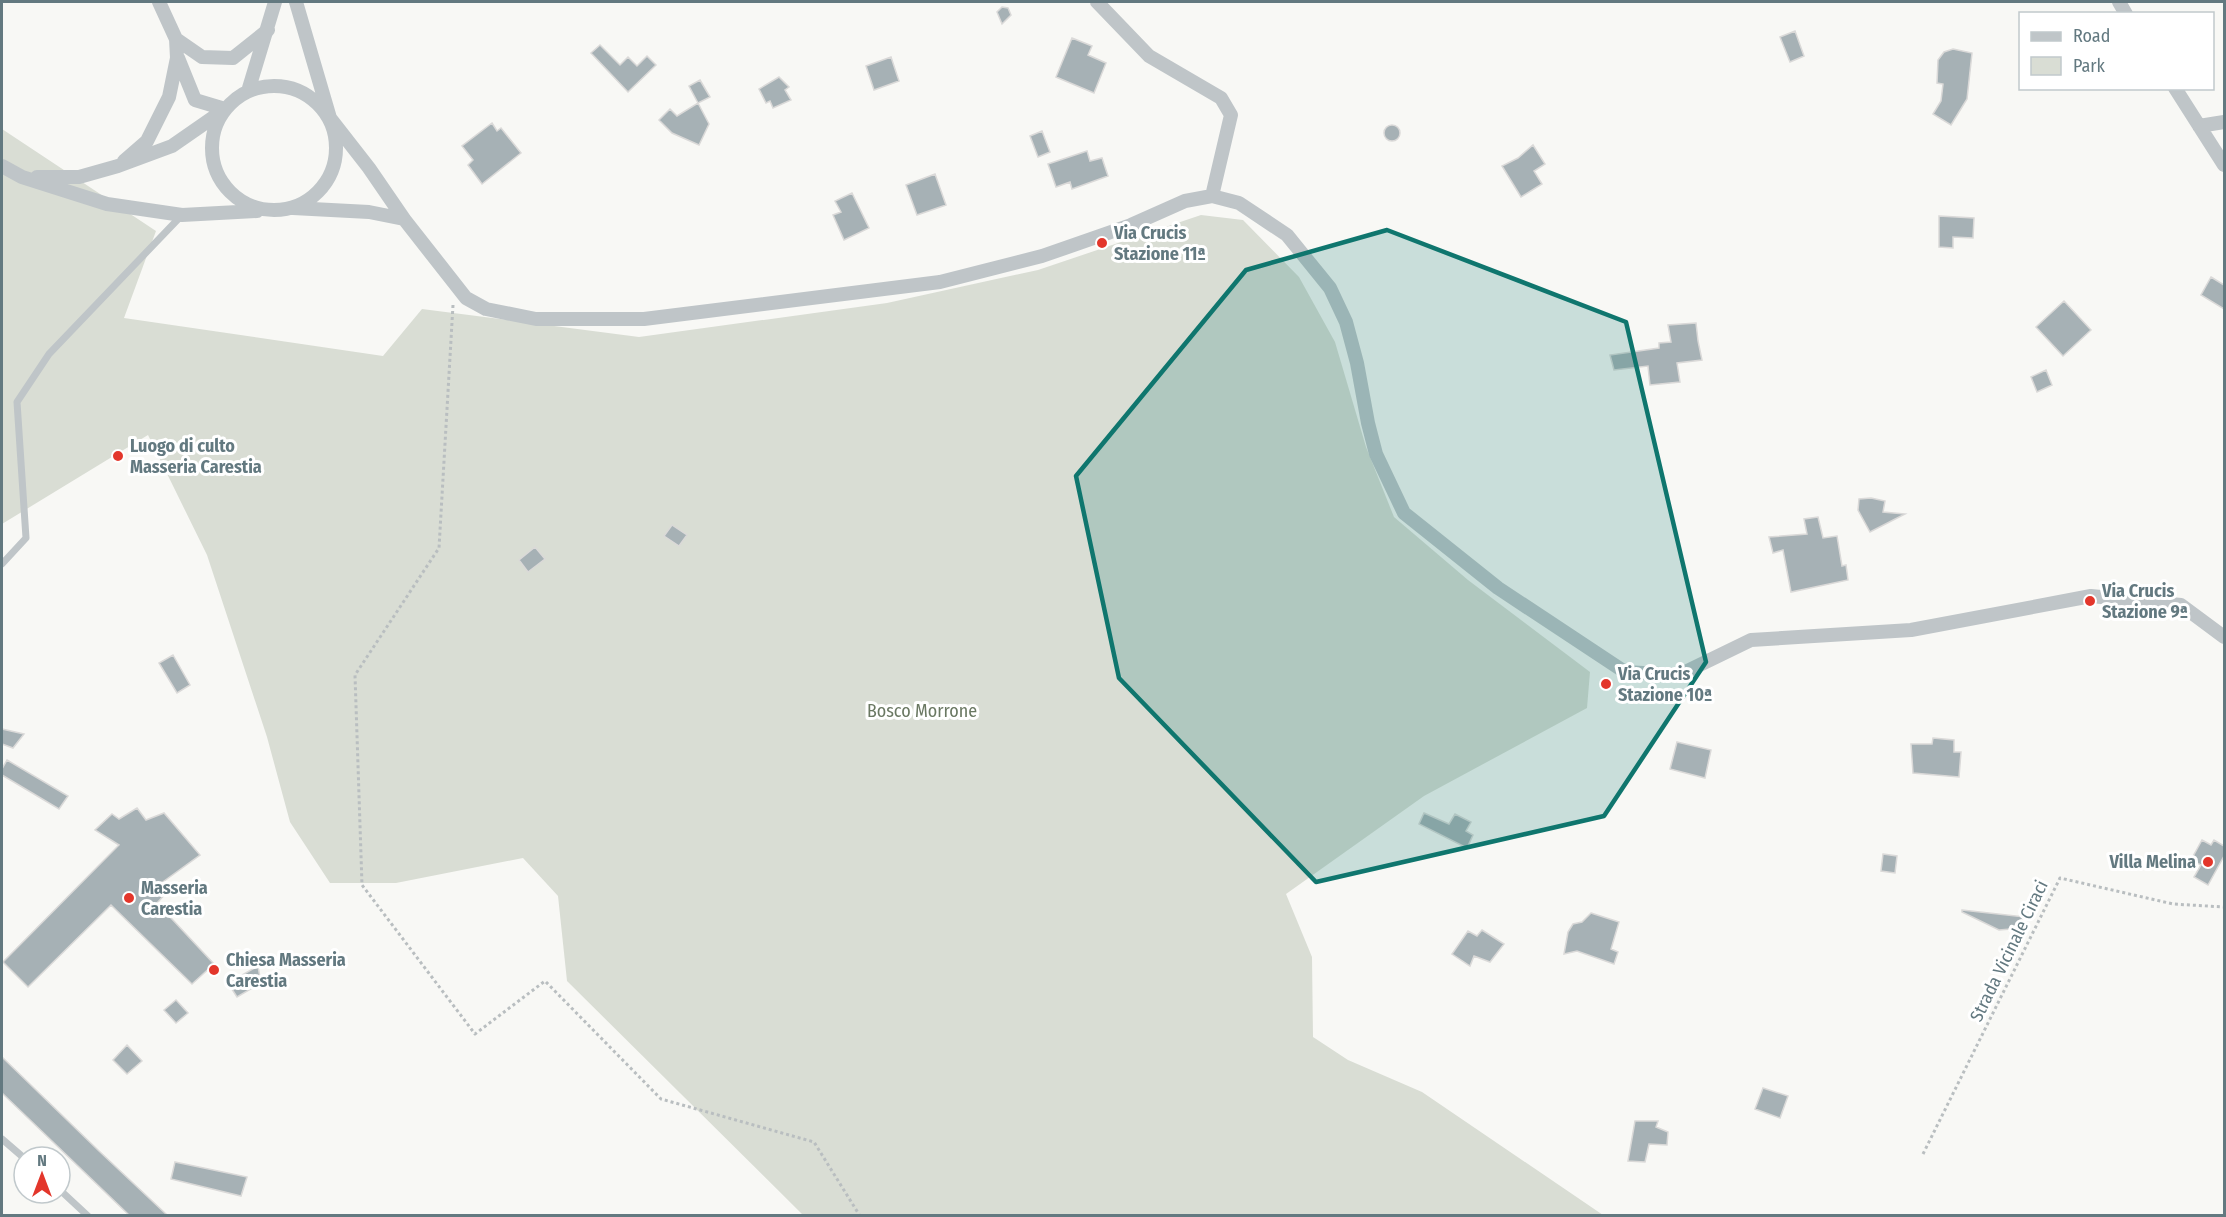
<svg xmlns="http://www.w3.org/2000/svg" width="2226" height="1217" font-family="'Fira Sans Condensed',sans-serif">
  <rect width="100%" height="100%" fill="#f8f8f5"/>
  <path fill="#d9ddd4" d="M2,129l154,102 -32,87 259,38 39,-47 217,28 248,-34 151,-33 163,-55 42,5 56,57 36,65 31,105 28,70 74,63 122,92 -3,36 -163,88 -138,98 26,63 1,80 35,23 74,32 181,123h-800l-236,-234 -9,-85 -35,-38 -127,25h-66l-40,-61 -23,-85 -60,-182 -59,-120 -146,89z"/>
  <path fill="#a6b1b5" stroke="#dad9d8" stroke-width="1.5" d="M1002,7l6,1 3,7 -9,9 -5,-12z
    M1795,31l9,25 -14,6 -10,-25z
    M1072,38l20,8 -4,9 18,8 -12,30 -38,-16z
    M600,45l20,20 8,-8 9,9 10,-10 9,9 -28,27 -37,-39z
    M1953,49l19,4 -5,46 -16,26 -18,-11 8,-13 2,-17 -6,-1 1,-23 6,-8z
    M891,57l8,24 -25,9 -8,-24z
    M779,77l10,10 -4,3 6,10 -18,8 -3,-7 -4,2 -7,-14z
    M700,80l10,17 -12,6 -9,-17z
    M698,103l11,21 -10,21 -27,-12 -13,-13 11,-11 7,7z
    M492,123l5,8 4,-3 20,25 -39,31 -14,-19 5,-5 -11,-14z
    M1384 133a8 8 0 1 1 16 0a8 8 0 1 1-16 0Z
    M1042,131l8,21 -12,5 -8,-21z
    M1533,145l12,19 -11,7 8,13 -21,13 -19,-31 16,-8z
    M1087,151l3,10 12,-3 6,18 -36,13 -2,-7 -14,5 -8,-23z
    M935,174l11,31 -29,10 -11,-30z
    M852,193l17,35 -25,12 -11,-25 8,-3 -6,-11z
    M1939,216l35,2 -1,20 -20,-1v11l-14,-1z
    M2211,277l13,8v24l-23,-14z
    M2064,301l27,29 -28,26 -27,-29z
    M1696,323l2,18 4,19 -25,3 3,19 -30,3 -2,-19 -34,4 -4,-15 49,-7v-5l12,-1 -3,-17z
    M2046,370l6,15 -15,7 -6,-15z
    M1871,498l14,3 -2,11 22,2 -35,18 -12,-22 1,-11z
    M1818,517l5,21 14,-2 5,30 4,-1 2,15 -57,12 -8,-42 -10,3 -4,-16 38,-3 -3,-15z
    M672,525l15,10 -8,11 -15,-10z
    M535,547l10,12 -17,13 -9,-12z
    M173,655l17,30 -13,8 -18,-30z
    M2,729l22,5 -11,14 -11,-4z
    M1933,738l21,2v12h7l-2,25 -46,-4 -2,-29h21z
    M1677,742l34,8 -6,28 -35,-9z
    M7,760l61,36 -9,13 -57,-34v-6z
    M137,808l9,12 18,-7 36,42 -40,29 8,7 -11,12 57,61 -22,20 -81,-79 -83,82 -25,-25 116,-117 -24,-15 17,-16 7,5z
    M1424,813l25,11 6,-10 16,8 -5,9 7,4 -6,13 -48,-24z
    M2202,840l9,5 3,-5 10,6v10l-16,29 -14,-8 7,-12 -10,-5z
    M1883,854l14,2 -2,17 -14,-2z
    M1962,910l63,7 -14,12 -12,1 -37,-18z
    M1591,913l28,9 -8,27 7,3 -4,12 -37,-13 -13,3 4,-22 5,-8 9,-2z
    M1482,930l22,14 -14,18 -16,-6 -4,10 -18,-12 16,-23 9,5z
    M258,966l3,17 -24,14 -9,-14z
    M176,1000l12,13 -12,10 -12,-13z
    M127,1045l15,16 -15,13 -14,-14z
    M2,1057l97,94 68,64h-38l-127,-122z
    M1763,1088l25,8 -8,22 -25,-9z
    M1635,1121h23l-2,6 12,5 -1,13 -18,-1 -4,18 -17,-1z
    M175,1162l72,15 -6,19 -70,-17z"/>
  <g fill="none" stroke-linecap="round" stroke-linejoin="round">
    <path stroke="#b9bec0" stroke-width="3" stroke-dasharray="3 3" stroke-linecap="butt" d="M453,305l-14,243 -84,127 7,210 113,149 70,-53 116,118 153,43 46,74
      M1923,1154l137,-276 113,26 51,3"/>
    <path stroke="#bfc5c8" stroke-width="7" d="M2,564l24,-26 -9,-136 32,-48 133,-139
      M2,1139l22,19
      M60,1190l28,26"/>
    <path stroke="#bfc5c8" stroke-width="14" d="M296,2l34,116 39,50 35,51 62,79 20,11 50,10h108l296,-37 102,-26 89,-31 54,-24 27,-5 27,7 48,32 43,53 16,34 11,41 11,60 8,31 28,59 94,75 127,84 54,3 72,-35 160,-10 180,-34 90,9 43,32
      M1097,2l52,54 72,42 10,17 -19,81
      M2119,2l7,12
      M176,39l26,18 31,1 35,-28
      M178,58l17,42 30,9
      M212 148a62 62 0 1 1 124 0a62 62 0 1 1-124 0Z
      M249,88l26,-86
      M2175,88l49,77
      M2199,126l25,-4
      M124,161l23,-20 22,-44 8,-39 -1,-19 -17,-37
      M2,166l20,11 85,27 75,11 75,-4
      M37,177h42l39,-11 54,-20 49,-34
      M293,208l76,4 35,7"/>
  </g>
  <path fill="#0f766e" fill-opacity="0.2" stroke="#0f766e" stroke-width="4.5" stroke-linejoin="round" d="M1387,230l239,92 80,340 -102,154 -288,66 -197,-204 -43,-202 170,-206z"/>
  <g fill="#e3362b" stroke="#fff" stroke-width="2">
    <circle cx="1102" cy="243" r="6"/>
    <circle cx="118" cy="456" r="6"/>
    <circle cx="2090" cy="601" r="6"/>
    <circle cx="1606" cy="684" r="6"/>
    <circle cx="2208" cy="862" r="6"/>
    <circle cx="129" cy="898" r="6"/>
    <circle cx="214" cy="970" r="6"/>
  </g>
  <g text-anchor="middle" stroke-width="6" stroke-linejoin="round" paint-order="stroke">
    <g font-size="18" font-weight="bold" fill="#637980" stroke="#fff" text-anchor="start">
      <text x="1114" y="239">Via Crucis<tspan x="1114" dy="21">Stazione 11ª</tspan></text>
      <text x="130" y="452">Luogo di culto<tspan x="130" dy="21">Masseria Carestia</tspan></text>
      <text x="2102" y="597">Via Crucis<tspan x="2102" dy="21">Stazione 9ª</tspan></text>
      <text x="1618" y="680">Via Crucis<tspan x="1618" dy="21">Stazione 10ª</tspan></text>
      <text x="2196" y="868" text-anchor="end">Villa Melina</text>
      <text x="141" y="894">Masseria<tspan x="141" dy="21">Carestia</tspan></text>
      <text x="226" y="966">Chiesa Masseria<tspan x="226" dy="21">Carestia</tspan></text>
    </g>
    <g font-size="18" fill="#6a7862" stroke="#fff">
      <text x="922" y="717">Bosco Morrone</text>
    </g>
    <g font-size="18" fill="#637980" stroke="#fff">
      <text transform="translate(2009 951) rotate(-64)" y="6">Strada Vicinale Ciraci</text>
    </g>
  </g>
  <rect width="2226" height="1217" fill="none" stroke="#637980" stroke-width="6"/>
  <rect x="2019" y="12" width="195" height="78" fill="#ffffff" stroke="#c1c9cc" stroke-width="1.5"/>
  <rect x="2031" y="32" width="30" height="9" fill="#bfc5c8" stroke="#c1c9cc" stroke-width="1.5"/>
  <text x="2073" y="42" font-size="18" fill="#637980">Road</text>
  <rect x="2031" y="57" width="30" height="18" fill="#d9ddd4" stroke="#c1c9cc" stroke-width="1.5"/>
  <text x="2073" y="72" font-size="18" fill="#637980">Park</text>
  <g transform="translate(42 1175)"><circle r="28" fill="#ffffff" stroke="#c1c9cc" stroke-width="1.5"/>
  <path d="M0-4.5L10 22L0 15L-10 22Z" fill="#e3362b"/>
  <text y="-9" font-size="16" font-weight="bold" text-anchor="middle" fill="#637980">N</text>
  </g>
</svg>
